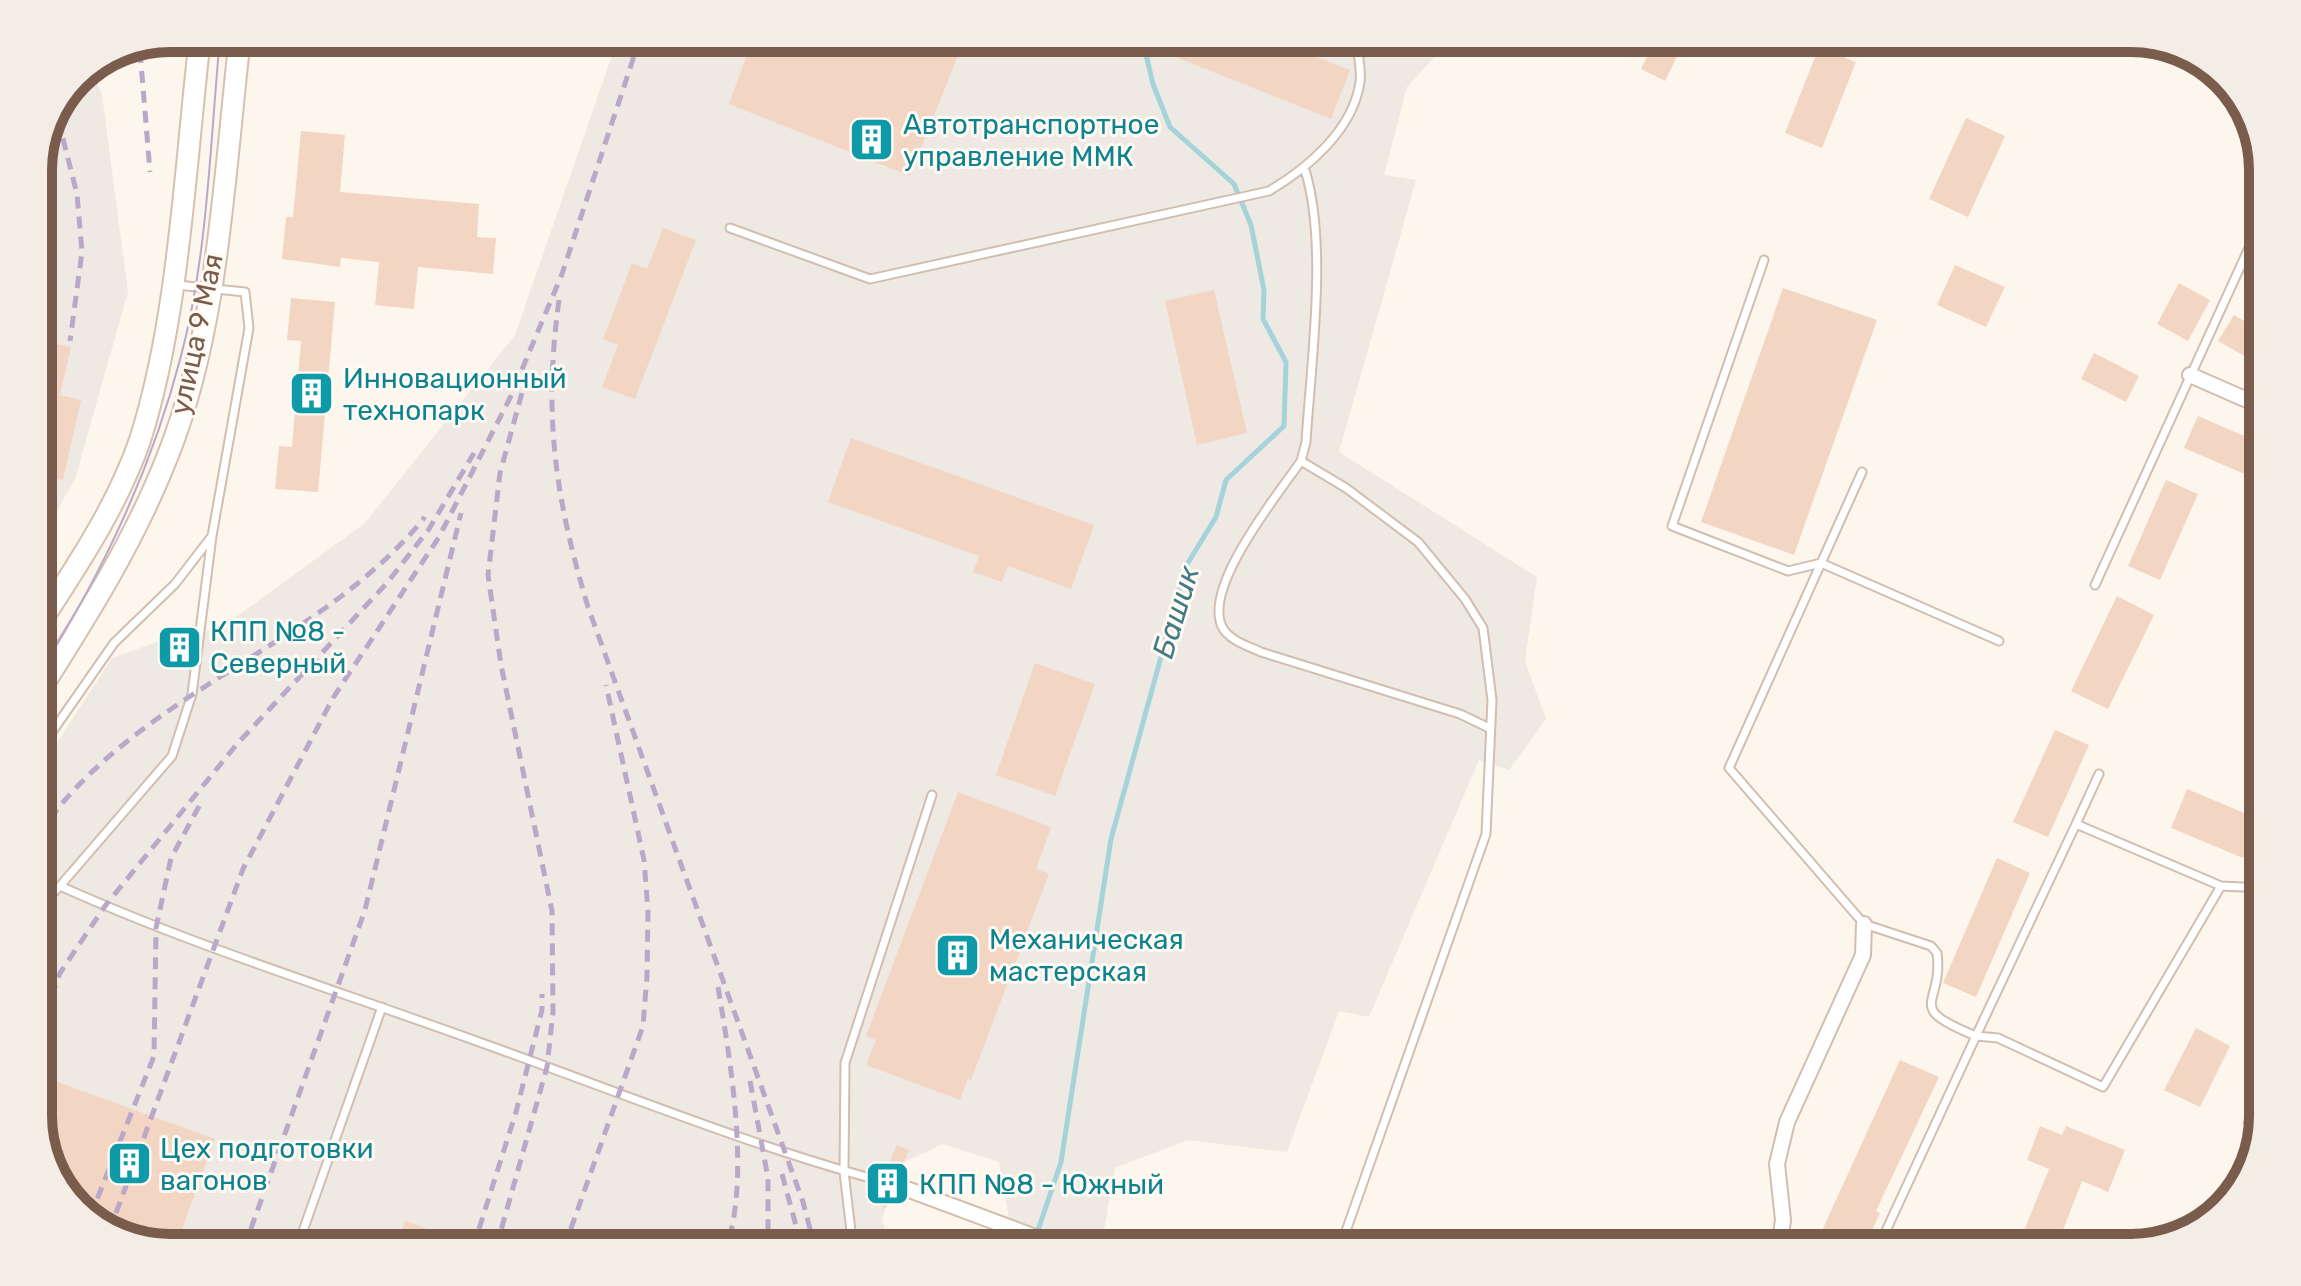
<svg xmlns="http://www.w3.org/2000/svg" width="2301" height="1286" font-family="Rubik,sans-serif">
  <rect width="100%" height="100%" fill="#fdf6ec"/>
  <path fill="#efe9e4" d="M618,38h834l-45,49 -23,88 32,5 -77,272 198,125 -12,84 21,58 -37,51 -30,-10 -110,257 -30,-6 -52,141 -99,-12 -73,28 -14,79 -92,-28 -10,-57 -56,-18 -39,18 -22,56 8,30h-720l-65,-17 -67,-107v-352l74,-114 59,-21 18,2 43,-19 133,-97 150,-188z
    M92,70l10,25 26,197 -53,187 -37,65v-382l39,-86z"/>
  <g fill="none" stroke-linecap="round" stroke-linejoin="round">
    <path stroke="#a5d3da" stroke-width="5" d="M1032,1248l29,-86 50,-323 75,-273 30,-49 10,-37 58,-54 2,-64 -23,-43 1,-29 -13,-65 -17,-41 -64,-57 -17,-43 -11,-46"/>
  </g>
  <path fill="#f3d5c3" d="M753,38h212l-55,138 -181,-72z
    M1186,38h82l82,32 -19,49 -153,-61z
    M1656,38h30l-21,43 -24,-12z
    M1819,47l37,15 -34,86 -37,-15z
    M1966,118l39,18 -37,81 -39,-18z
    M301,131l44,4 -5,57 139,12 -2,33 19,1 -3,36 -75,-7 -4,42 -39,-4 4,-43 -38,-4 -1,9 -58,-8 4,-42h7z
    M663,228l33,12 -61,159 -33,-12 16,-42 -15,-6 29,-76 15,6z
    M1955,265l50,22 -19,40 -49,-22z
    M2179,283l31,17 -22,41 -31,-17z
    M1783,288l94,32 -83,235 -93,-33z
    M1214,290l33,143 -50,12 -32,-144z
    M291,298l44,4 -17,190 -43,-3 4,-43 13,1 9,-106 -14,-1z
    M2234,315l29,17v16l-8,14 -37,-21z
    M38,340l33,7 -11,48 21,5 -18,80 -25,-5z
    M2094,353l45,23 -13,26 -45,-23z
    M2198,416l65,28v38l-79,-34z
    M851,438l243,87 -23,64 -63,-23 -6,16 -29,-10 6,-16 -151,-54z
    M2166,480l32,14 -38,86 -32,-14z
    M2117,596l37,19 -46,94 -37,-18z
    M171,637l18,2 -2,18 -18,-2z
    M1035,663l60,21 -40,112 -59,-21z
    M2055,730l34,15 -41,92 -35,-15z
    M2187,789l72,30 -16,39 -72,-30z
    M958,792l93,35 -15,42 13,5 -78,206 -3,-1 -8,21 -94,-35 10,-25 -10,-4z
    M1997,858l33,15 -54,124 -33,-14z
    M2196,1028l34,18 -30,61 -36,-17z
    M1900,1060l39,17 -63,134 4,2 -16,35h-50z
    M38,1075l177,64 -40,109 -71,-17 -44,-42 -22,-65z
    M2263,1081v35l-4,16 -17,-8z
    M2040,1126l22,9 4,-9 59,24 -17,42 -26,-11 -26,67h-39l32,-79 -22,-9z
    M897,1145l12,5 -11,25h-14z
    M879,1187l12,7 -5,14 -13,-6z
    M405,1221l70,25v2h-80z"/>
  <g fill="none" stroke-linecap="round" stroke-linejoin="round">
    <defs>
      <path id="service" d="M1305,170c23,74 6,192 1,272l-5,19c-22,32 -103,131 -77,169 9,12 24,16 37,22l199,62 29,14
        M730,228l140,51 399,-88c39,-23 84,-61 91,-109 2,-13 -3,-31 -4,-44
        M1764,260l-92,266 116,45 33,-8 178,78
        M1301,461l45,27 72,54 47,57 18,29 9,72 -6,134 -146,414
        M1862,472l-133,296 135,156 67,22 6,7c7,53 -35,53 39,83l-98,212
        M212,536l-20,158 -20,62 -112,130c136,61 279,105 419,156 138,49 275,106 417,143
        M2095,585l168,-368
        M38,752l76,-109 61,-59 37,-48 37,-208 -4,-36 -68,-7
        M2099,774l-23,50 145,62
        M2076,824l-100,212 22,2 105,49 118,-201 42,2
        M38,908l22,-22
        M297,1248l85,-241
        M853,1248l-9,-76 1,-109 87,-268"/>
      <path id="minor" d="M2190,375l73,32
        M896,1185l169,63
        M1779,1248l4,-28 -6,-56 10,-42 76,-167 1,-31"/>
      <path id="secondary" d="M38,626c38,-59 79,-119 102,-186 39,-122 45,-274 60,-402
        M38,693c49,-77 97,-153 130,-238 51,-128 56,-281 72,-417"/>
    </defs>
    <use href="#service" stroke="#d1beb0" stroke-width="11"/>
    <use href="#minor" stroke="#d1beb0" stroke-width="18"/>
    <use href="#secondary" stroke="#d6c0b0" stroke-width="24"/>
    <use href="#service" stroke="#fff" stroke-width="7"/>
    <use href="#minor" stroke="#fff" stroke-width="14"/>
    <use href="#secondary" stroke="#fff" stroke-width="20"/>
    <path stroke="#b9a8c9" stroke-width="2" d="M38,675c64,-100 113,-204 143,-319 27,-102 29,-213 39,-318"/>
    <path stroke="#b9a8c9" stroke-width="5" stroke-dasharray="12 8" stroke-linecap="butt" d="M140,51l10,121
      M58,119l19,75 5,58 -12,89
      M559,300c-16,115 -4,197 29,307l215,595 12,46
      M38,835c97,-143 279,-185 387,-318
      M718,987c12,72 33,191 8,261
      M38,1034l22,-61 45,-67 132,-162 150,-161 42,-54 45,-76
      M750,1081l18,97v70
      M782,1174l20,74
      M90,1217l64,-161 2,-128 15,-70 32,-59
      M109,1232l134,-363 90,-171 106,-161 71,-139 52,-124 78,-236
      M244,1248l121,-338 96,-397
      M473,1248l43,-136 26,-102v-16
      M496,1248l51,-181 6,-55 -1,-101 -51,-246 -13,-90 12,-102 23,-84
      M564,1248l79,-222 4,-50 1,-65 -4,-51 -38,-175"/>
  </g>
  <defs>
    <symbol id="building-square" viewBox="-11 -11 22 22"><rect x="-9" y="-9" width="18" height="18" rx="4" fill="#0f9aa8" stroke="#fffaf3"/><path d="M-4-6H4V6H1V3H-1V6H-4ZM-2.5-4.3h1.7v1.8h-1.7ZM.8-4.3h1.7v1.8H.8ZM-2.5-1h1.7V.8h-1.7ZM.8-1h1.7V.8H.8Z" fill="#fff"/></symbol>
  </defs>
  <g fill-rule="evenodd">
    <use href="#building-square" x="846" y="114" width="51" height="51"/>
    <use href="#building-square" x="286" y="368" width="51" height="51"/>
    <use href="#building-square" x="154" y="622" width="51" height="51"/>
    <use href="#building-square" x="932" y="930" width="51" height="51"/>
    <use href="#building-square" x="104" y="1138" width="51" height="51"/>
    <use href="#building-square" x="862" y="1158" width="51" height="51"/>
  </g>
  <g text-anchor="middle" stroke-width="6" stroke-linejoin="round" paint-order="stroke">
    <g font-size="28" fill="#0d838f" stroke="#fffaf3" text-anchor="start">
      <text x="903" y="134">Автотранспортное<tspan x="903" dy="32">управление ММК</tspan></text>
      <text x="343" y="388">Инновационный<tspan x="343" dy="32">технопарк</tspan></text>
      <text x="210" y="641">КПП №8 -<tspan x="210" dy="32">Северный</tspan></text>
      <text x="989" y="949">Механическая<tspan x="989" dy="32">мастерская</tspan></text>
      <text x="160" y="1158">Цех подготовки<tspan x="160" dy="32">вагонов</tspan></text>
      <text x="919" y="1194">КПП №8 - Южный</text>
    </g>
    <g font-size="28" fill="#7a5c4d" stroke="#fffaf3">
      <text transform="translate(196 334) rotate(-78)" y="10">улица 9 Мая</text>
    </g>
    <g font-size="30" font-style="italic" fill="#437c86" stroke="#fffaf3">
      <text transform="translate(1176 612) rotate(-73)" y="10">Башик</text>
    </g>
  </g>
  <path d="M0 0H2301V1286H0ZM170 52H2131A118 118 0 0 1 2249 170V1116A118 118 0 0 1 2131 1234H170A118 118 0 0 1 52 1116V170A118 118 0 0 1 170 52Z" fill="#f4ede6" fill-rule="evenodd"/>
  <path fill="none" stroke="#7a5c4d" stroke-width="10" d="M170 52H2131A118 118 0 0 1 2249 170V1116A118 118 0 0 1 2131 1234H170A118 118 0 0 1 52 1116V170A118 118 0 0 1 170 52Z"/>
</svg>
